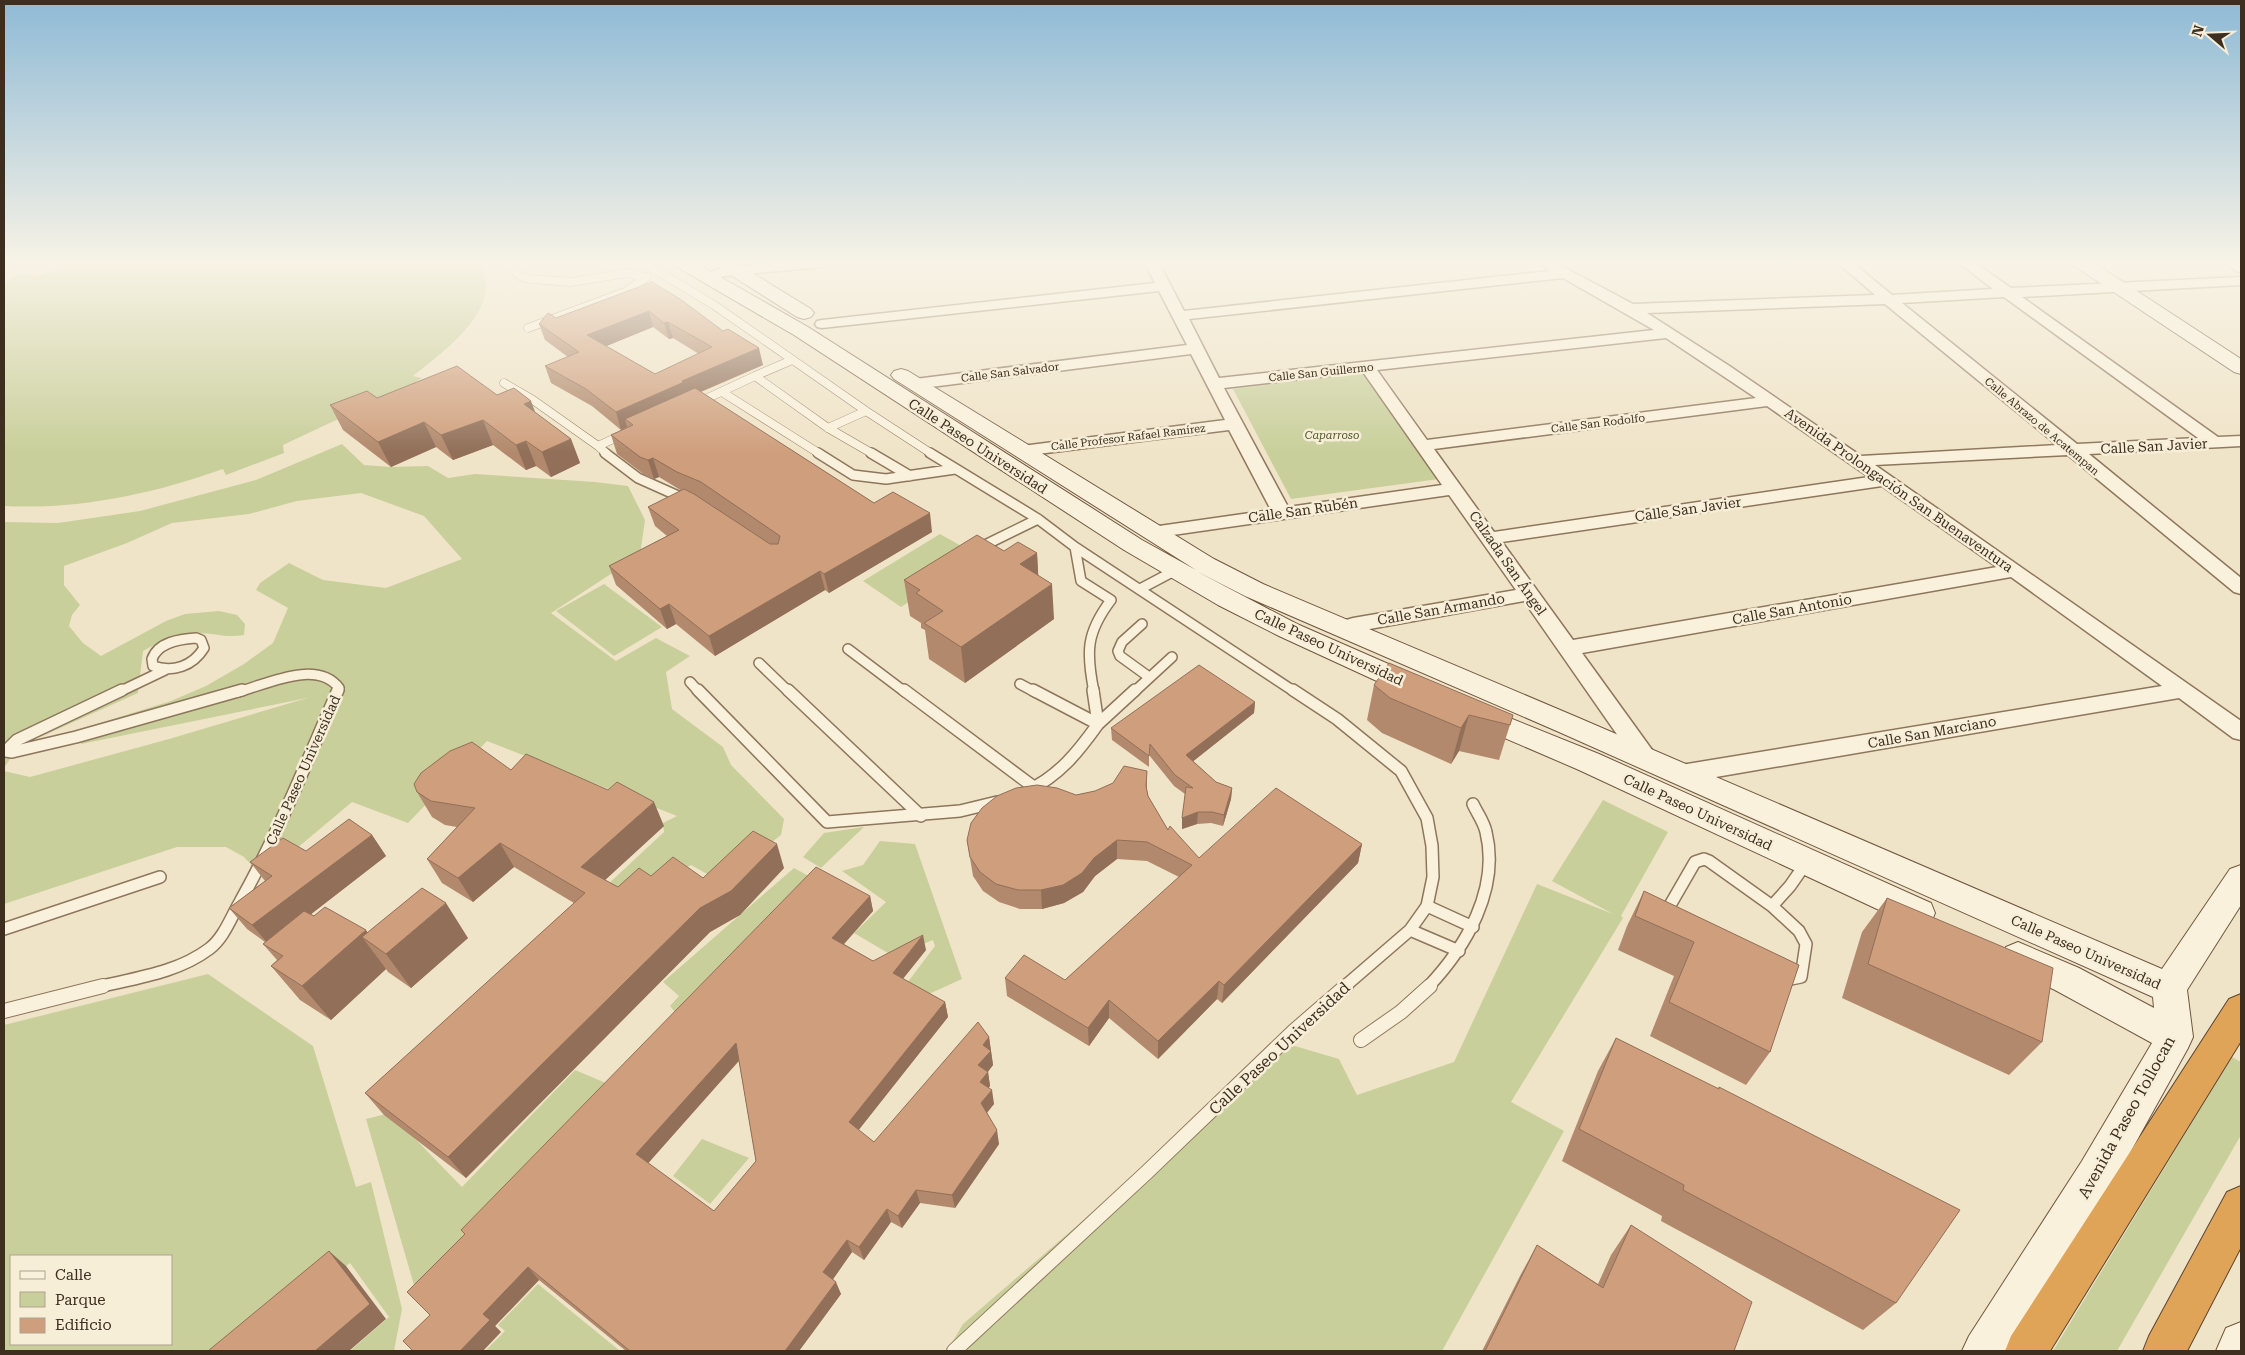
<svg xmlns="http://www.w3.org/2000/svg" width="2245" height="1355" font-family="'Roboto Serif',serif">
  <rect width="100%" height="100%" fill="#f0e4c8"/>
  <path fill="#c9cf9b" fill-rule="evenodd" d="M66,263h413c28,44 -36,89 -66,113l9,2 -39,25 -32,10 -68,32 1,8 -58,22 -3,-6c-70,25 -145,41 -219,37v-224l18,-9 16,3z
    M1366,373l73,106 -148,20 -58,-110z
    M342,444l22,21 27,2 37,-1 20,12 27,-4 120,8 33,4 17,34 -5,35 -89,58 65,48 40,-23 34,18 -24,16 6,37 51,38 8,18 53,54 -3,16 -32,25 -24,24 -34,-19 -72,42 -29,-6 74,-69 -1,-9 14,-7 -190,-75 -79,82 -56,-21 -87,73 -7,-3 -14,-15 -18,-10h-49l-173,57v-133l26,6 139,-38 138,-41 -226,46 3,-16 87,-27 35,-15 38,-22 29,-21 15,-35 -32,-18 4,-7 29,-20 34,17 63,8 76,-29 -38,-43 -63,-23 -64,8 -48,13 -77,9 -45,20 -63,23v19l16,20 -8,10 -3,11 14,17 18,13 65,-35 19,-7 34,-3 18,4 8,9 -1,11c-12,2 -20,1 -32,-1 -24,-3 -48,5 -69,17l-5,42 -120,54 -14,21v-246l54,1 82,-12 116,-31z
    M940,534l39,22 -78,51 -38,-26z
    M604,584l58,43 -48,29 -58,-45z
    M1603,800l65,32 -47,84 2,2 -112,184 53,29 -122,220h-495l16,-27 325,-280 51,15 18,36 97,-33 83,-178 76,30 -61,-33z
    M864,827l-43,41 -18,-11 21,-24z
    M880,841l35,3 47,135 -44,20 -14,-12 31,-41 -2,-6 -40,16 -39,-23 32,-31 -44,-31 21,-6z
    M794,868l22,12 -137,137 -9,-11 9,-10 -16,-14z
    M208,974l105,72 43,141 15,-5 31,127 -8,42h-44l39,-34 -39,-54 -111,88h-235v-326zM11,1256h160v88h-160z
    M2232,1057l9,5v73l-124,216h-64z
    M575,1070l31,13 -188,216 -52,-180 24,-6 72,74z
    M702,1139l47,19 -39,46 -37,-28z
    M538,1284l82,67h-135l20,-20 -7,-6z"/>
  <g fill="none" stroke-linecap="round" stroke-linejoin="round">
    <defs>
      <path id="lane-far3" d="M505,263l17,14 9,2 40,3 56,-9 20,4 -22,15 -97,36
        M644,263l70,42 152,106 66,43
        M755,376l37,-16
        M504,383l29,17 65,46 26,-12
        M722,392l98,62
        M697,403l58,-27 73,52 45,26
        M828,428l38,-17
        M598,446l9,8"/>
      <path id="lane-far2" d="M605,453l33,25 47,21
        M818,453l35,22 33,4 69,-10
        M871,453l39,23
        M930,453l108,66 37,28 220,145
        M1075,547l6,34 30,19c-25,33 -25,52 -17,92
        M979,548l59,-29
        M1140,589l36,-19
        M1142,624l-20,18 -4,9 2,5 29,21
        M196,638l5,2 3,8c-11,18 -31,25 -51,18l-1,-7c6,-17 28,-20 44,-21z
        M848,649l57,43
        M759,663l30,29
        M690,682l9,10
        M1020,684l15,8
        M119,692l46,-22
        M238,692c29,-8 79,-33 101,-4l-2,4
        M1134,692l38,-35"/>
      <path id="lane-far1" d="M122,690l-105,50 -11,11 6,1 64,-15 166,-47
        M698,690l129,132 133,-11 37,-9
        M788,690l133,126
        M904,690l131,98
        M1033,690l65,34 37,-34
        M1293,690l44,29 64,52 26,47 5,28 1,31 -6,29 -17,24 -66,57
        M1027,791c32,-15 51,-39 71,-67l-5,-34
        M1427,906l46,21
        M1772,906l27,25 7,13 -5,33 -10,2 -10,-4
        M1671,916l-3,-5 1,-4 26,-45 9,-3 5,2 63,45 18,-20 16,-23
        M4,929l156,-52
        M1410,930l49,21
        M98,987c37,-9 79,-14 111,-38 15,-11 22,-32 31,-47 38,-68 67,-141 98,-212
        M1428,987c38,-40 72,-98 58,-155 -2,-10 -9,-19 -13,-28"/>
      <path id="lane" d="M4,1011l99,-25
        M1361,1040l40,-28 29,-26
        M954,1351l192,-178 148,-142 52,-45"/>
      <path id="street" d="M777,263h51l-7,4 -96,9 -18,6 -7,-4 2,-3 21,-7z
        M1145,263h14l25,48 366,-40 -11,-8h17l77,41 242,-9 -37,-32h15l39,32 101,-6 -34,-26h16l36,25 230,-11v8l-219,12 196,140 23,-1v10l-152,8 152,124v16l-7,-2 -166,-137 -193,10 366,256v19l-8,-2 -54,-40 -498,85 -8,-3 -3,-6 3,-6 8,-3 481,-79 -151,-109 -429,76 73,101 3,6 -3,6 -8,2 -8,-2 -115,-165 -171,31 -7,-2 -3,-5 3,-5 7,-2 163,-28 -67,-95 -297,43 -7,-2 -2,-4 2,-4 126,-18 -42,-80 -207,26 -6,-1 -3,-4 3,-4 6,-1 203,-26 -34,-66 -276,35 -6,-2 -2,-3 2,-3 6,-2 272,-34 -28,-54 -337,37 -5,-1 -2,-3 2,-3 5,-1 333,-37zM1563,278l91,52 -435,48 -30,-59zM2004,297l194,141 -121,6 -175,-141zM1885,304l172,141 -196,11 -133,-91 -81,-52zM1666,338l90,60 -329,42 -50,-70zM1363,372l79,113 -154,22 -64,-119zM1767,406l102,71 -375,55 -60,-83zM1882,486l115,81 -424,73 -71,-98z
        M2226,263h15v9l-5,-1z"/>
      <path id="secondary" d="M674,263h22l112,64 334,213 54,30 -302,-191 -3,-4 3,-4 7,-2 7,2 306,188 49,25 316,134 583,251 68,-100 11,-4v40l-54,85 6,47 -5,11 -78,141 -101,162h-47l7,-15 113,-175 70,-118 -97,-53 -49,-23 -5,-10 5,-10 12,-5 61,26 75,40 -1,-11 -594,-265 -314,-136 -49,-25 101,53 128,56 4,7 -4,7 -10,3 -10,-3 -126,-58 -61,-31 -94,-55 -330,-215 -117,-68z
        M715,263h21l75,46 3,4 -3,4 -7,2 -7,-2 -79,-50z
        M2073,263h21l147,96v15l-7,-2 -158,-105z
        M1475,704l124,50 332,149 4,10 -4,10 -12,4 -12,-4 -328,-153 -114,-49 -4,-7 4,-7z
        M2241,1322v29h-25l10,-23z"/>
      <path id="highway" d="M2241,994v47l-191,310h-45l6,-15 218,-337z
        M2241,1186v61l-54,104h-44l6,-15 78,-144z"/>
    </defs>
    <use href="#lane-far3" stroke="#8d765c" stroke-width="9"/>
    <use href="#lane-far2" stroke="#8d765c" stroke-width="12"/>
    <use href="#lane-far1" stroke="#8d765c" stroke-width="14"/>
    <use href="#lane" stroke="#8d765c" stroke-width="16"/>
    <use href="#street" stroke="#8d765c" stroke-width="3"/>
    <use href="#secondary" stroke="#6f573f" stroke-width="2"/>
    <use href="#highway" stroke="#5b4430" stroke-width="2"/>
    <use href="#lane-far3" stroke="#faf1dc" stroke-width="8"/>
    <use href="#lane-far2" stroke="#faf1dc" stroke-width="9"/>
    <use href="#lane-far1" stroke="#faf1dc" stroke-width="11"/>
    <use href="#lane" stroke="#faf1dc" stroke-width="14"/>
    <use href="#street" fill="#faf1dc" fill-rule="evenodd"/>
    <use href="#secondary" fill="#faf1dc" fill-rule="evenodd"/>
    <use href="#highway" fill="#e0a458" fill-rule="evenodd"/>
  </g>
  <path fill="#b2896c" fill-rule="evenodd" d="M652,282l111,83 -62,27 173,111 58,29 -103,61 -4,-3 -110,66 -39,-32 -9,5 -51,-44 -7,-19 58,-30 -12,-10 -7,-19 34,-16 -23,-14 -5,2 -8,-3 -29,-22 -6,-19 16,-8 -6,3 -29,-24 -41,-23 -6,-17 23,-9 -23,-17 -6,-16zM653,327l16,12 4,-1 26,16 -44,20 -49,-28z
    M377,398l159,15 35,26 9,24 -29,14 -15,-11 -10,4 -33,-25 -40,15 -17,-13 -45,20 -48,-37 -13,-25z
    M1004,551l33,2 1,22 16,44 -89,64 -36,-24 -4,-29 -4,-2v-5l-11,-7 -6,-36z
    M1374,685l139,30 -14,45 -40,-9 -8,13 -69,-31 -15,-13z
    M1255,702l-1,11 -61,48 23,21 16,6 -1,11 -8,27 -12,-3 -14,1 -15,5 3,-35 -11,-8 -25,-31v12l-37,-27 -1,-12z
    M511,770l153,56 -59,54 13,7 33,-11 52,2 81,-10 -44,47 -30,17 -244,246 -82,-63 -19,-22 209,-190 -60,-36 -41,35 -31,-19 -15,-24 30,-32 -12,-2 -13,-8 -15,-25z
    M1147,771v19l1,6 20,34 31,28 163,-14 -4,19 -136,140 -5,-4 -59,60 -49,-41 -20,28 -82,-50 -2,-18 60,2 114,-103 -32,-16 -30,-2 -22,17 -12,16 -19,11 -22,6h-22l-21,-7 -16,-11 -10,-15 -6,-36 109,-45 19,-4z
    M372,835l14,21 -75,58 3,2 54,17 100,5 -57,50 -23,-16 -2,-3 -55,51 -31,-20 -29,-34 6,-6 -14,-16 2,-2 -18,-13 -18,-21 36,-27 -15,-19 56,-11z
    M1644,891l155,74 -29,87 -24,33 -96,-49 24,-60 -56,-26 9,-24z
    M870,896l3,15 -29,33 29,17 53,-11 -23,29 42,23 3,15 -90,113 16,12 115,-105 4,28 -5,7 2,14 -2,2 6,16 -7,9 12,31 -44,64 -35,-5 -18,25 -11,-6 -27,38 -12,-8 -19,27 8,15 -42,57h-173l-87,-71 -44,46 6,6 -71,-17 35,-80 -4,-5zM739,1061l17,100 -42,50 -66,-48z
    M1887,898l155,144 -33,33 -167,-77 20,-66z
    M1616,1038l102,51 1,-2 177,216 -33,27 -202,-109 1,-5 -100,-55 36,-90z
    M1631,1225l103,126h-252l39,-77 16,-29 61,39 13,-29z"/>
  <path fill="#916f58" d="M649,311l4,16 -61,25 -5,-17z
    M668,322l5,16 -4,1 -5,-16z
    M759,348l4,17 -75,32 -63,22 2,8 -6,3 -5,-18 66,-31z
    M531,401l9,24 -16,-21z
    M483,420l10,25 -40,15 -12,-25z
    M424,422l12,25 -45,20 -13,-25z
    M571,439l9,24 -29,14 -9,-25z
    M526,441l10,25 -10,4 -10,-25z
    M653,458l6,19 -5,2 -6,-19z
    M930,513l2,19 -103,61 -5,-19z
    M1037,553l2,35 -19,-24z
    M820,571l5,19 -110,66 -6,-20z
    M1052,584l2,35 -89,64 -4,-36z
    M669,604l7,20 -9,5 -7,-20z
    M1255,702l-1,11 -68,54v-12z
    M1469,715l-10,36 -8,13 10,-36z
    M1232,788l-1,11 -8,27 1,-11z
    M654,802l10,24 -71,65 -12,-24z
    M1198,812l-1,12 -15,5v-11z
    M372,835l14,21 -116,90 -18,-21z
    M1117,840v19l-22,17 -12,16 -19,11 -22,6 -1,-19 53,-32z
    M500,843l14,24 -41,35 -15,-24z
    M777,844l7,24 -44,47 -30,17 -244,246 -18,-21 252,-249z
    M1362,844l-4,19 -136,140 2,-18z
    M870,896l3,15 -37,42 -4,-15z
    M446,903l22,35 -57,50 -25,-34z
    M366,930l14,20 -18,-13 24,32 -55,51 -29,-34z
    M923,935l3,15 -30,37 -3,-14z
    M1219,981l-2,18 -59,60v-18z
    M1109,1000v18l-20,28 -1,-18z
    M945,1002l3,15 -94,119 -5,-14z
    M989,1037l4,28 -12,15 -3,-15 5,-20z
    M736,1043l6,14 -98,111 -8,-14z
    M988,1072l2,14 -8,10 -2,-14z
    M992,1090l2,14 -11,13 -2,-14z
    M997,1130l2,14 -44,64 -3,-13z
    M916,1190l4,13 -18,25 -4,-12z
    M887,1209l4,13 -27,38 -5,-13z
    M847,1240l5,12 -23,33 -6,-13z
    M329,1251l17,15 40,53 -37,32h-34z
    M528,1267l11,13 -44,46 6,6 -18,19h-23l23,-37z
    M836,1282l5,12 -42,57h-14z"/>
  <path fill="#cf9f7d" stroke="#916f58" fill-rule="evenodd" d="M652,282l28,17 43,32 5,-2 31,19 -77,33 2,1 -68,30 -30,-23 -41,-23 34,-14 -40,-28 9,-11 8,5zM649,311l15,12 4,-1 44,25 -57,27 -68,-39z
    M457,366l40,29 17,-7 17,13 -7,3 47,35 -29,13 -16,-11 -10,4 -33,-25 -42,15 -17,-13 -46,20 -48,-37 37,-14 10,7z
    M695,388l179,115 19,-11 37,21 -106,61 -4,-3 -111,65 -40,-32 -9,5 -51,-43 70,-36 -31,-23 36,-18 10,5 76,50h8l2,-8 -79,-54 -24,-10 -24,-14 -5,2 -8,-3 -29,-22 22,-10 -8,-6z
    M977,535l27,16 14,-9 19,11 -17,11 32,20 -91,63 -37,-24 19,-12 -27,-18 4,-3 -16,-10z
    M1389,663l124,52 -3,10 -41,-10 -8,13 -71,-30 -16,-13z
    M1199,665l56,37 -69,53 30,27 16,6 -8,27 -12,-3h-14l-16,6 4,-31 7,1 -18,-13 -25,-31 -1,12 -38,-28z
    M472,742l39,28 15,-16 82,36 9,-8 37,20 -73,65 37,20 21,-19 12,8 22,-19 30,21 50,-47 24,13 -46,47 -31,17 -252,249 -83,-64 220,-200 -85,-50 -42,35 -31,-19 48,-51 -44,-7 -14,-9 -3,-8 7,-11 29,-22z
    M1124,766l23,5 -1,15 2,10 20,34 2,-4 29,32 77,-70 86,56 -138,141 -5,-4 -61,60 -49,-41 -21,28 -83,-50 19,-23 41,25 127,-115 -45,-23 -30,-2 -23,18 -12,15 -19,12 -22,5h-23l-22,-6 -16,-12 -10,-15 -3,-17 4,-17 11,-15 15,-12 19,-8 21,-3 20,3 19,7 19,-4 18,-8z
    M349,819l23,16 -120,90 -23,-17 43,-32 -22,-14 33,-24 23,13z
    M816,867l54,29 -38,42 41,23 50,-26 -30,38 52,29 -96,120 25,20 104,-120 11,15 -6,8 8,6 -13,14 10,7 -8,10 12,8 -11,13 16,27 -45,65 -36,-5 -18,26 -11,-7 -28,38 -12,-7 -24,32 13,10 -51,69h-155l-102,-84 -45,47 7,6 -30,31h-47l-10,-10 27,-26 -23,-23 58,-58 -4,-4zM736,1043l20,118 -42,50 -78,-57z
    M422,888l24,15 -60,51 -24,-17z
    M1644,891l155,74 -29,87 -101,-50 25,-60 -59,-26z
    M1887,898l166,70 -11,74 -174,-78z
    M325,907l41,23 -64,56 -31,-20 12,-10 -20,-12 41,-33 10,5z
    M1616,1038l103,51v-2l241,123 -64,93 -213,-113 1,-5 -105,-56z
    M1631,1225l121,77 -18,49h-249l52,-106 66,43z
    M329,1251l41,53 -55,47h-107z"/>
  <linearGradient id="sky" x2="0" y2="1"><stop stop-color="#8fbad6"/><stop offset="0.58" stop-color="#f8f3e6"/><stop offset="1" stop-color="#f8f3e6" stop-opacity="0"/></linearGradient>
  <rect width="2245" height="453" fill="url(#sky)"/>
  <g text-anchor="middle" stroke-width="5" stroke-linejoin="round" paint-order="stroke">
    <g font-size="11" fill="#3d2e20" stroke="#f7eed8">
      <text transform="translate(1010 372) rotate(-7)" y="4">Calle San Salvador</text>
      <text transform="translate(1321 372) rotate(-6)" y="4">Calle San Guillermo</text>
      <text transform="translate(1598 423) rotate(-7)" y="4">Calle San Rodolfo</text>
      <text transform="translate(2042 426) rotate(40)" y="4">Calle Abrazo de Acatempan</text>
      <text transform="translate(1128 437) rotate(-7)" y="4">Calle Profesor Rafael Ramírez</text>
    </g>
    <g font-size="11" font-style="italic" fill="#4d5a26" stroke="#f7eed8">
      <text x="1332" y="439">Caparroso</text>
    </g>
    <g font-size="14" fill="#3d2e20" stroke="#f7eed8">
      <text transform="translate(978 446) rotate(33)" y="5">Calle Paseo Universidad</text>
      <text transform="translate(2154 446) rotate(-3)" y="5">Calle San Javier</text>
      <text transform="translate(1899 490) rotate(35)" y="5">Avenida Prolongación San Buenaventura</text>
      <text transform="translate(1688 509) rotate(-8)" y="5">Calle San Javier</text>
      <text transform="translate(1303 510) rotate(-8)" y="5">Calle San Rubén</text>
      <text transform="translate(1508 563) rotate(55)" y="5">Calzada San Ángel</text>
      <text transform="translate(1441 609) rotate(-10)" y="5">Calle San Armando</text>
      <text transform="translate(1792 609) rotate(-10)" y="5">Calle San Antonio</text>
      <text transform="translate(1329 647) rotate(25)" y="5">Calle Paseo Universidad</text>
      <text transform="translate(1932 732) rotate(-10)" y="5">Calle San Marciano</text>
      <text transform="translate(303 770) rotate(-66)" y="5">Calle Paseo Universidad</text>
      <text transform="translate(1698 812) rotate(25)" y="5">Calle Paseo Universidad</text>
      <text transform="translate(2086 952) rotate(24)" y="5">Calle Paseo Universidad</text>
    </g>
    <g font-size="16" fill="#3d2e20" stroke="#f7eed8">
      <text transform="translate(1279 1048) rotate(-43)" y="6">Calle Paseo Universidad</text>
      <text transform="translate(2126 1117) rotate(-61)" y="6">Avenida Paseo Tollocan</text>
    </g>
  </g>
  <rect width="2245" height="1355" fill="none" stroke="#3d2e20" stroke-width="10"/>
  <rect x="10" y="1255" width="162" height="90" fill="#f7eed8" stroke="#ada18e"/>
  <rect x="20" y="1271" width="25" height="8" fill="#faf1dc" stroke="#ada18e"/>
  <text x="55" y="1280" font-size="15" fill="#3d2e20">Calle</text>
  <rect x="20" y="1292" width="25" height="15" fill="#c9cf9b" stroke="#ada18e"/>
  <text x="55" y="1305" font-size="15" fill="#3d2e20">Parque</text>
  <rect x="20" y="1318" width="25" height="15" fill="#cf9f7d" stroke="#ada18e"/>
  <text x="55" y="1330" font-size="15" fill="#3d2e20">Edificio</text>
  <g transform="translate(2210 35) rotate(289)" stroke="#f7eed8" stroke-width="4" paint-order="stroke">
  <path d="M0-4L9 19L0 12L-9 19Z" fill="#3d2e20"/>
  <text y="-8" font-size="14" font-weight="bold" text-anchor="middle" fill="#3d2e20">N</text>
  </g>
</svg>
